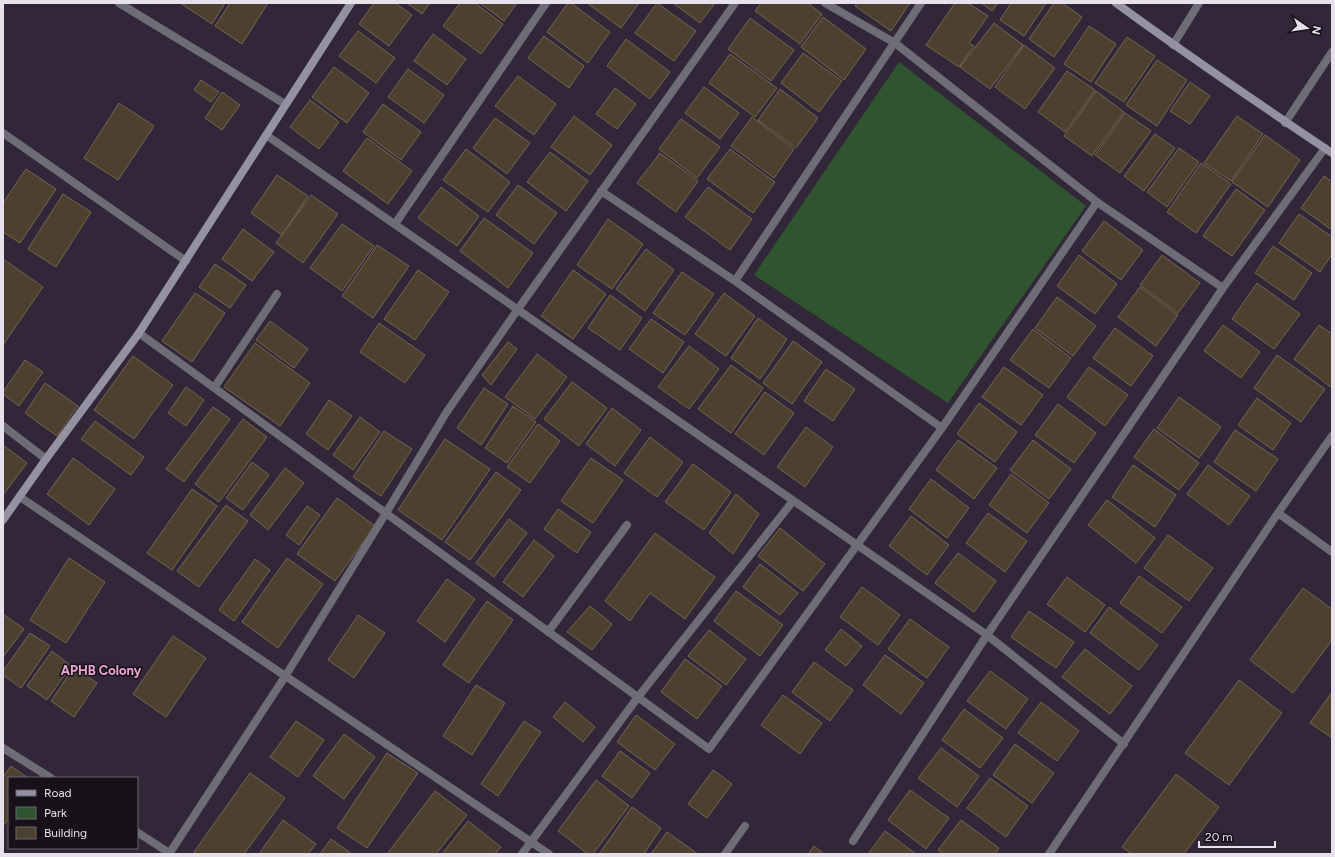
<svg xmlns="http://www.w3.org/2000/svg" width="1335" height="857" font-family="Figtree,sans-serif">
  <rect width="100%" height="100%" fill="#322738"/>
  <path fill="#2f542f" d="M899,62l187,144 -138,197 -194,-128z"/>
  <path fill="#4c402e" stroke="#736652" d="M180,3h45l-13,21z
    M230,3h38l-26,41 -27,-18z
    M374,3h21l17,12 -23,31 -30,-22z
    M407,3h23l-8,11z
    M460,3h15l28,21 -22,30 -38,-28z
    M480,3h37l-13,18z
    M568,3h3l39,29 -22,31 -41,-31z
    M587,3h52l-18,25z
    M657,3l39,28 -22,30 -39,-28z
    M673,3h42l-15,20z
    M761,3h47l14,11 -22,30 -45,-33z
    M857,3h53l-19,28 -36,-25z
    M955,3h13l20,13 -19,27 5,3 -15,21 -33,-22z
    M981,3h17l-6,8z
    M1011,3h35l-22,33 -24,-16z
    M1054,3h8l20,14 -28,40 -25,-18z
    M823,17l43,32 -22,31 -43,-33z
    M750,18l44,32 -23,31 -43,-32z
    M994,23l29,22 -33,44 -30,-22z
    M1089,26l27,18 -25,38 -27,-18z
    M358,31l37,27 -19,25 -37,-27z
    M433,34l33,25 -19,26 -33,-24z
    M544,36l40,30 -15,22 -41,-30z
    M1127,37l28,19 -31,46 -29,-19z
    M626,39l44,33 -20,27 -43,-33z
    M1024,45l31,23 -30,41 -30,-22z
    M803,53l39,28 -23,31 -38,-29z
    M730,54l47,34 -22,29 -46,-34z
    M1157,60l30,20 -30,46 -31,-21z
    M334,67l35,26 -22,30 -35,-26z
    M408,69l36,26 -20,28 -36,-26z
    M1067,71l28,19 -30,42 -27,-20z
    M518,76l38,28 -22,31 -39,-29z
    M201,80l18,12 -8,10 -17,-12z
    M1190,82l20,14 -20,28 -20,-13z
    M704,87l35,26 -19,26 -35,-26z
    M615,88l21,16 -19,25 -21,-15z
    M780,89l38,29 -22,30 -38,-28z
    M1096,91l28,21 -32,44 -28,-20z
    M222,92l18,13 -18,25 -17,-12z
    M310,100l29,22 -20,27 -29,-22z
    M119,103l35,23 -36,54 -34,-22z
    M383,104l38,28 -20,28 -38,-28z
    M1125,113l26,18 -31,42 -25,-18z
    M574,116l38,29 -22,30 -39,-28z
    M1237,116l26,18 -32,47 -27,-18z
    M752,117l42,32 -20,29 -43,-32z
    M495,118l35,25 -23,31 -34,-26z
    M681,119l39,28 -23,31 -38,-29z
    M1155,134l20,14 -31,43 -20,-15z
    M1265,135l35,25 -32,47 -36,-25z
    M367,138l45,33 -24,33 -45,-33z
    M1179,148l20,14 -32,45 -20,-15z
    M466,149l44,33 -22,30 -45,-32z
    M730,149l45,33 -22,31 -46,-34z
    M550,152l38,29 -22,30 -39,-29z
    M660,153l38,28 -22,31 -39,-29z
    M1201,163l30,21 -35,49 -29,-21z
    M26,169l30,20 -36,54 -17,-11v-29z
    M277,175l31,21 -26,39 -31,-22z
    M1324,176l8,6v48l-31,-22z
    M518,185l39,28 -23,31 -38,-29z
    M441,187l38,29 -22,30 -39,-28z
    M708,187l44,32 -22,31 -45,-33z
    M1236,189l29,21 -33,46 -29,-20z
    M63,194l28,18 -35,55 -28,-18z
    M311,195l27,19 -35,49 -27,-20z
    M1299,214l33,23v17l-12,18 -41,-29z
    M484,218l49,35 -25,35 -48,-37z
    M608,219l35,25 -31,45 -35,-24z
    M1104,221l39,29 -22,30 -39,-29z
    M342,224l32,22 -32,45 -32,-23z
    M243,229l31,23 -22,29 -30,-22z
    M377,245l32,21 -36,52 -31,-22z
    M1273,246l39,27 -18,27 -39,-27z
    M646,249l28,21 -29,41 -29,-22z
    M1079,255l38,29 -22,30 -38,-28z
    M1162,255l38,28 -22,30 -38,-28z
    M3,259l40,28 -40,58z
    M215,264l31,21 -16,23 -31,-21z
    M418,270l31,22 -34,48 -31,-21z
    M573,270l33,24 -33,45 -32,-23z
    M682,272l32,22 -29,41 -32,-22z
    M1257,283l43,31 -26,35 -42,-30z
    M1140,287l38,28 -22,31 -38,-29z
    M195,293l30,20 -33,49 -30,-21z
    M724,293l31,23 -29,40 -31,-22z
    M610,295l32,23 -22,32 -32,-22z
    M1057,297l39,29 -23,30 -38,-28z
    M758,318l29,21 -27,40 -29,-21z
    M651,319l33,23 -21,31 -34,-24z
    M270,321l38,28 -14,19 -38,-28z
    M379,323l46,32 -20,28 -45,-31z
    M1223,325l37,27 -19,26 -37,-27z
    M1319,325l13,9v54l-38,-29z
    M1115,328l38,28 -22,30 -38,-28z
    M1033,329l38,29 -22,30 -39,-28z
    M793,341l29,21 -30,42 -29,-21z
    M508,342l9,7 -26,36 -9,-10z
    M255,343l55,40 -30,43 -56,-39z
    M689,346l30,23 -30,40 -31,-22z
    M537,354l30,23 -32,42 -30,-22z
    M1277,355l48,34 -24,33 -47,-34z
    M133,356l40,29 -39,54 -40,-29z
    M25,360l18,12 -24,34 -16,-12v-2z
    M731,365l32,23 -32,45 -33,-24z
    M1004,367l39,28 -22,30 -39,-28z
    M1089,367l39,28 -23,31 -38,-29z
    M826,369l29,20 -22,32 -29,-20z
    M572,382l35,26 -28,38 -35,-27z
    M45,383l33,23 -21,30 -32,-23z
    M186,387l18,13 -18,26 -18,-13z
    M484,388l24,16 -27,41 -24,-17z
    M765,392l29,21 -30,42 -29,-21z
    M1179,397l42,30 -22,31 -42,-30z
    M1257,398l34,25 -18,27 -35,-25z
    M329,400l23,16 -24,34 -22,-16z
    M979,403l38,29 -22,30 -38,-28z
    M1058,404l38,29 -22,30 -39,-28z
    M513,406l23,16 -29,41 -22,-15z
    M213,407l17,12 -46,63 -18,-13z
    M612,408l29,22 -26,36 -29,-22z
    M360,417l20,15 -27,38 -20,-15z
    M243,419l24,18 -48,65 -24,-18z
    M95,421l49,36 -13,18 -50,-36z
    M538,424l22,17 -30,42 -23,-16z
    M806,427l27,20 -28,40 -28,-20z
    M1154,429l45,34 -20,27 -45,-33z
    M1235,430l43,29 -22,32 -42,-29z
    M384,431l28,18 -31,47 -28,-19z
    M650,437l33,25 -26,35 -33,-24z
    M445,439l45,30 -48,71 -44,-30z
    M958,440l39,28 -23,31 -38,-29z
    M1033,440l38,29 -22,30 -39,-29z
    M3,445l24,18 -24,32z
    M73,458l42,31 -26,36 -42,-31z
    M591,458l32,22 -30,43 -32,-22z
    M252,462l17,13 -26,35 -17,-12z
    M693,464l38,28 -27,38 -39,-28z
    M1133,465l43,30 -21,32 -43,-30z
    M1208,465l42,31 -21,29 -42,-31z
    M285,468l19,15 -36,47 -18,-15z
    M496,472l25,18 -51,70 -25,-18z
    M1011,474l38,29 -22,30 -38,-28z
    M931,479l38,29 -22,30 -38,-29z
    M192,489l25,17 -45,64 -25,-17z
    M736,494l23,20 -26,40 -24,-21z
    M337,498l38,28 -40,55 -38,-27z
    M1107,500l48,38 -19,25 -48,-38z
    M226,505l22,16 -49,66 -22,-16z
    M307,506l13,9 -21,30 -13,-10z
    M558,509l33,23 -14,21 -33,-24z
    M988,513l39,28 -22,31 -39,-29z
    M911,516l38,29 -22,30 -38,-29z
    M509,519l18,14 -33,44 -18,-14z
    M780,528l45,36 -22,27 -45,-35z
    M655,533l60,44 -30,42 -35,-26 -20,28 -25,-20z
    M1168,535l45,33 -24,33 -45,-33z
    M534,540l20,16 -31,41 -20,-15z
    M958,553l38,28 -22,31 -39,-29z
    M69,558l36,24 -39,61 -36,-23z
    M287,558l36,26 -45,64 -36,-26z
    M255,559l15,11 -36,51 -15,-11z
    M760,564l38,29 -18,22 -37,-28z
    M1139,576l43,31 -20,26 -42,-30z
    M1067,577l38,28 -20,27 -38,-28z
    M447,579l28,20 -30,43 -28,-21z
    M862,587l38,28 -22,30 -38,-28z
    M1303,588l29,21v31l-39,53 -43,-33z
    M736,591l47,34 -23,31 -46,-35z
    M487,601l26,19 -44,63 -26,-18z
    M590,606l22,18 -20,26 -25,-18z
    M1109,607l49,38 -19,25 -49,-37z
    M1029,611l45,31 -18,26 -45,-31z
    M3,614l21,15 -21,28z
    M358,615l27,18 -31,45 -26,-18z
    M910,619l39,28 -22,31 -39,-29z
    M841,629l21,17 -16,20 -21,-16z
    M709,630l37,29 -20,26 -38,-29z
    M30,633l20,13 -29,42 -18,-13v-4z
    M173,636l33,22 -40,59 -33,-23z
    M1085,649l47,37 -22,28 -48,-37z
    M52,651l19,15 -24,34 -20,-14z
    M885,655l39,28 -23,31 -38,-29z
    M685,659l37,27 -25,33 -36,-27z
    M814,662l39,28 -23,31 -38,-29z
    M74,667l23,16 -23,34 -23,-16z
    M990,671l38,28 -22,30 -39,-28z
    M1239,680l43,33 -53,72 -44,-32z
    M476,685l29,18 -33,52 -29,-19z
    M1332,692v46l-22,-15z
    M783,695l39,28 -22,31 -39,-29z
    M565,702l30,25 -12,15 -30,-25z
    M1041,702l38,29 -22,30 -39,-28z
    M964,709l39,29 -23,30 -38,-28z
    M636,715l39,29 -20,26 -38,-28z
    M296,721l28,19 -26,37 -28,-20z
    M524,721l17,11 -43,64 -17,-12z
    M344,734l31,23 -31,42 -31,-23z
    M1015,744l39,29 -22,30 -39,-28z
    M941,748l38,28 -22,31 -39,-29z
    M620,751l30,22 -18,25 -30,-22z
    M387,753l31,20 -51,75 -30,-20z
    M11,766l17,12h-19v40l-6,8v-49z
    M713,770l19,14 -25,34 -19,-14z
    M250,773l35,25 -41,56h-48l-2,-2z
    M1176,774l43,33 -35,47h-52l-10,-7z
    M990,778l38,28 -22,31 -39,-29z
    M596,780l33,26 -36,48h-5l-30,-23z
    M910,790l39,28 -23,31 -38,-29z
    M435,791l32,24 -31,39h-49z
    M632,807l29,21 -17,26h-45z
    M283,820l33,24 -8,10h-49z
    M961,820l38,28 -4,6h-52l-5,-4z
    M468,821l33,26 -6,7h-53z
    M885,831l31,23h-48z
    M667,832l31,22h-47z
    M331,839l21,15h-32z
    M814,846l10,8h-16z"/>
  <g fill="none" stroke-linecap="round" stroke-linejoin="round">
    <path stroke="#6e6c76" stroke-width="8" d="M119,3l166,101
      M825,3l70,40 202,159 126,86
      M921,3l-186,278 207,147
      M1173,45l26,-42
      M1285,123l47,-71
      M3,133l183,128
      M266,135l721,500 137,109
      M601,191l134,90
      M395,224l151,-221
      M139,333l570,416 233,-321 155,-226
      M214,388l63,-94
      M3,426l43,33
      M20,497l529,357
      M1278,513l54,39
      M548,632l79,-107
      M3,748l48,30
      M137,832l34,22
      M853,841l134,-206 236,-347 102,-140
      M169,854l117,-179 100,-162 60,-100 72,-104 217,-306
      M522,854l116,-157 155,-196
      M725,854l20,-28
      M1049,854l229,-341 54,-77"/>
    <path stroke="#9491a0" stroke-width="8" d="M1116,3c71,52 143,101 216,150
      M3,520l43,-61 93,-126 212,-330"/>
  </g>
  <g text-anchor="middle" stroke-width="3" stroke-linejoin="round" paint-order="stroke">
    <g font-size="13" font-weight="bold" fill="#eca5d1" stroke="#17121a">
      <text x="101" y="675">APHB Colony</text>
    </g>
  </g>
  <rect width="1335" height="857" fill="none" stroke="#e7e1ec" stroke-width="8"/>
  <rect x="8" y="777" width="130" height="72" fill="#17121a" stroke="#6a656e"/>
  <rect x="16" y="790" width="20" height="6" fill="#9491a0" stroke="#6a656e"/>
  <text x="44" y="797" font-size="12" fill="#e7e1ec">Road</text>
  <rect x="16" y="807" width="20" height="12" fill="#2f542f" stroke="#6a656e"/>
  <text x="44" y="817" font-size="12" fill="#e7e1ec">Park</text>
  <rect x="16" y="827" width="20" height="12" fill="#4c402e" stroke="#6a656e"/>
  <text x="44" y="837" font-size="12" fill="#e7e1ec">Building</text>
  <g transform="translate(1307 28) rotate(103)" stroke="#17121a" stroke-width="3" paint-order="stroke">
  <path d="M0-3L7 15L0 10L-7 15Z" fill="#e7e1ec"/>
  <text y="-6" font-size="11" font-weight="bold" text-anchor="middle" fill="#e7e1ec">N</text>
  </g>
  <path d="M1199 841v6h76v-6" fill="none" stroke="#e7e1ec" stroke-width="2"/>
  <text x="1205" y="841" font-size="12" fill="#e7e1ec" stroke="#17121a" stroke-width="3" paint-order="stroke">20 m</text>
</svg>
